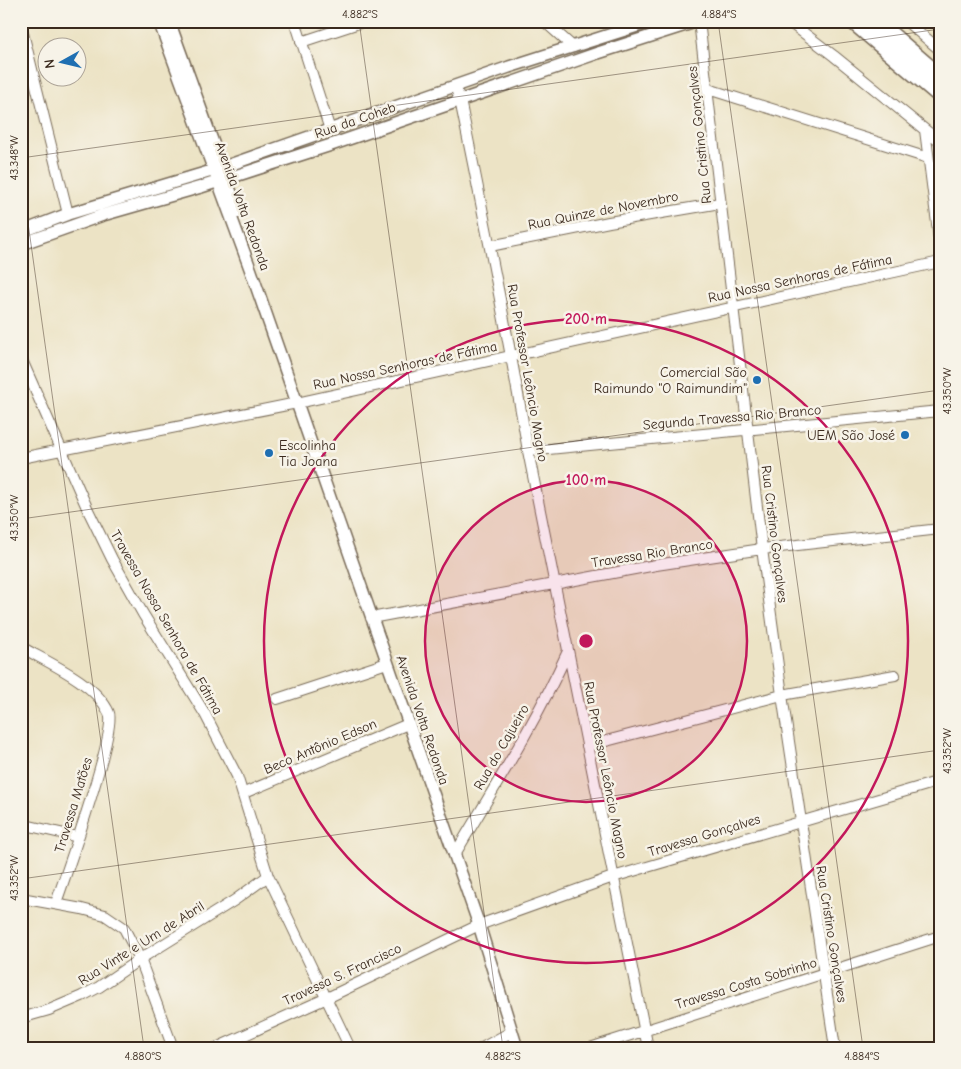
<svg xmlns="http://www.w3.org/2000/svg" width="961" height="1069" font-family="'Comic Neue',sans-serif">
  <rect width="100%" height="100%" fill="#f7f3e8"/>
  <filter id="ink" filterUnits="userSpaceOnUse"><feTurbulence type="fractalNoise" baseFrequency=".02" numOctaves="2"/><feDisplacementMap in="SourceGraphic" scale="10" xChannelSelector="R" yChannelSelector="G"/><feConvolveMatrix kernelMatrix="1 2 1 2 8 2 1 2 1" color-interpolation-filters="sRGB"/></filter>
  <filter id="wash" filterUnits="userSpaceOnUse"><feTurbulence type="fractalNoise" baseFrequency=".0096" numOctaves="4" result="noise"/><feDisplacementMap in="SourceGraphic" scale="20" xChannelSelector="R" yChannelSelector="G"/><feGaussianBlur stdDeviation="1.12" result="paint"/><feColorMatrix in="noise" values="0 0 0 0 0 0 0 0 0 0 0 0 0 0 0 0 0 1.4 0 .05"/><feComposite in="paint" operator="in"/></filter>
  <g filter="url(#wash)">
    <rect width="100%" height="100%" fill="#ece3c5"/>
  </g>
  <g filter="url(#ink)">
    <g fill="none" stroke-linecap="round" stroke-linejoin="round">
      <defs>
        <path id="minor" d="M295,21l35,109
          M544,21l29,26
          M699,21l63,528 20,146 53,353
          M788,21l46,35 106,86
          M906,21l34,29
          M21,25l47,189
          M301,42l64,-21
          M455,86l5,14c24,117 48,233 68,351l120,597
          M708,89l220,69
          M925,130l15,117
          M490,246l119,-24 111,-19
          M21,358l67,152 24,49 31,55 62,100 32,62 31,100 82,172
          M528,451l412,-40
          M21,458l276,-55 643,-141
          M371,618l285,-53 106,-16 178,-20
          M21,647c28,16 75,36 88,66 8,17 -44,164 -53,190
          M277,699l110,-36
          M587,746l195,-51 113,-20
          M244,793l164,-69
          M21,824l57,13
          M455,854c39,-66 81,-132 113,-203
          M21,898l61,11 23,6 19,13 16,31 33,89
          M21,1018l28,-8 33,-14 17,-9 41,-28 95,-59 33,-24
          M216,1048l111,-50 152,-73 134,-48 327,-96
          M482,1048l29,-16
          M590,1048l350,-112"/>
        <path id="tertiary" d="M159,21l92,250 228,654 38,123
          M169,21l69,191
          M21,232l47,-18 147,-44 294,-103 144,-46
          M21,244l82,-29 98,-28 130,-42 267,-92 100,-32"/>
        <path id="trunk" d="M853,21l87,74
          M875,21l65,56"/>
      </defs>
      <use href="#minor" stroke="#796b58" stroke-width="12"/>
      <use href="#tertiary" stroke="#796b58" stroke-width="14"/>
      <use href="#trunk" stroke="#796b58" stroke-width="19"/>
      <use href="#minor" stroke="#fff" stroke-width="10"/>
      <use href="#tertiary" stroke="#fff" stroke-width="11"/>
      <use href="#trunk" stroke="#fff" stroke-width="16"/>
    </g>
  </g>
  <path fill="none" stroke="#3b2a1e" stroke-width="1" stroke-opacity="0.45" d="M359,21l144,1027M718,21l145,1027M21,158l919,-129M21,173l123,875M21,519l919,-129M21,879l919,-129"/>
  <circle cx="586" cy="641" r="161" fill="#c2185b" fill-opacity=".12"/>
  <g fill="none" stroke="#c2185b" stroke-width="2.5">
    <circle cx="586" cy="641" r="161"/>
    <circle cx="586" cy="641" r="322"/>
  </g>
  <g fill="#1f6fb2" stroke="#f7f3e8" stroke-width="2">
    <circle cx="757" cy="380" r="5"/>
    <circle cx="905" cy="435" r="5"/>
    <circle cx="269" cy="453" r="5"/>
  </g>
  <g text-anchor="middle" stroke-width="5" stroke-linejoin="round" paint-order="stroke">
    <g font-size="14" fill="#3b2a1e" stroke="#f7f3e8">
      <text transform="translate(355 120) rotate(-19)" y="5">Rua da Coheb</text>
      <text transform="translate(699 135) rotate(-96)" y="5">Rua Cristino Gonçalves</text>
      <text transform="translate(243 206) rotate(70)" y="5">Avenida Volta Redonda</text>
      <text transform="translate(603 210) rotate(-11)" y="5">Rua Quinze de Novembro</text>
      <text transform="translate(800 278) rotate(-12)" y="5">Rua Nossa Senhoras de Fátima</text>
      <text transform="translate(405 365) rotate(-12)" y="5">Rua Nossa Senhoras de Fátima</text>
      <text transform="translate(528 373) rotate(80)" y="5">Rua Professor Leôncio Magno</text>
      <text transform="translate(732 417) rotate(-5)" y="5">Segunda Travessa Rio Branco</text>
      <text transform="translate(775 534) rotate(83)" y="5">Rua Cristino Gonçalves</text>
      <text transform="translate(652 553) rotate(-9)" y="5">Travessa Rio Branco</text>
      <text transform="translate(167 622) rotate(60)" y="5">Travessa Nossa Senhora de Fátima</text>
      <text transform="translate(423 720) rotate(71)" y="5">Avenida Volta Redonda</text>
      <text transform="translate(320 746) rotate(-23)" y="5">Beco Antônio Edson</text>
      <text transform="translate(501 747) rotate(-60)" y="5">Rua do Cajueiro</text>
      <text transform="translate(606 770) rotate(79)" y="5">Rua Professor Leôncio Magno</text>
      <text transform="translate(73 805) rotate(-73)" y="5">Travessa Matões</text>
      <text transform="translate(704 835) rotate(-17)" y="5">Travessa Gonçalves</text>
      <text transform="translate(832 934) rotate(81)" y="5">Rua Cristino Gonçalves</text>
      <text transform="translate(141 943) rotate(-32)" y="5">Rua Vinte e Um de Abril</text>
      <text transform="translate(342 974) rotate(-25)" y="5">Travessa S. Francisco</text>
      <text transform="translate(746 983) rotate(-17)" y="5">Travessa Costa Sobrinho</text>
    </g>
    <g font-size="14" fill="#3b2a1e" stroke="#f7f3e8" text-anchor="end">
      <text x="747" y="377">Comercial São<tspan x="747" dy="16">Raimundo "O Raimundim"</tspan></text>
      <text x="895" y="440">UEM São José</text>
      <text x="279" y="450" text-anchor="start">Escolinha<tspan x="279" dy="16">Tia Joana</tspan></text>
    </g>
  </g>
  <circle cx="586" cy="641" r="8" fill="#c2185b" stroke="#f7f3e8" stroke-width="2.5"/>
  <g font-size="15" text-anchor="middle" font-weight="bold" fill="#c2185b" stroke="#f7f3e8" stroke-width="5" stroke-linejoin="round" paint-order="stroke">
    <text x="586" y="324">200 m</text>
    <text x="586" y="485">100 m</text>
  </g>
  <rect width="961" height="1069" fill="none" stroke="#f7f3e8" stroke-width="55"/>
  <g transform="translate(62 62) rotate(262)"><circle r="24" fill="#f7f3e8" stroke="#aca397"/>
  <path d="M0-4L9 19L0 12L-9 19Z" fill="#1f6fb2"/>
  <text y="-8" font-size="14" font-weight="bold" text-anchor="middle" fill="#3b2a1e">N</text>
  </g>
  <rect x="28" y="28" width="906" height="1014" fill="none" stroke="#3b2a1e" stroke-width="2"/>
  <g font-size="12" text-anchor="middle" fill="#3b2a1e">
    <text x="360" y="18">4.882°S</text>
    <text x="719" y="18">4.884°S</text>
    <text transform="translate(14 158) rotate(-90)" y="4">43.348°W</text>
    <text transform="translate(947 391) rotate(-90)" y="4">43.350°W</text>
    <text transform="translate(14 518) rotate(-90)" y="4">43.350°W</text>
    <text transform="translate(947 751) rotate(-90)" y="4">43.352°W</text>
    <text transform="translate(14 878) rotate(-90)" y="4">43.352°W</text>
    <text x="143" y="1060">4.880°S</text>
    <text x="503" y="1060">4.882°S</text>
    <text x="862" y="1060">4.884°S</text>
  </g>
</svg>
